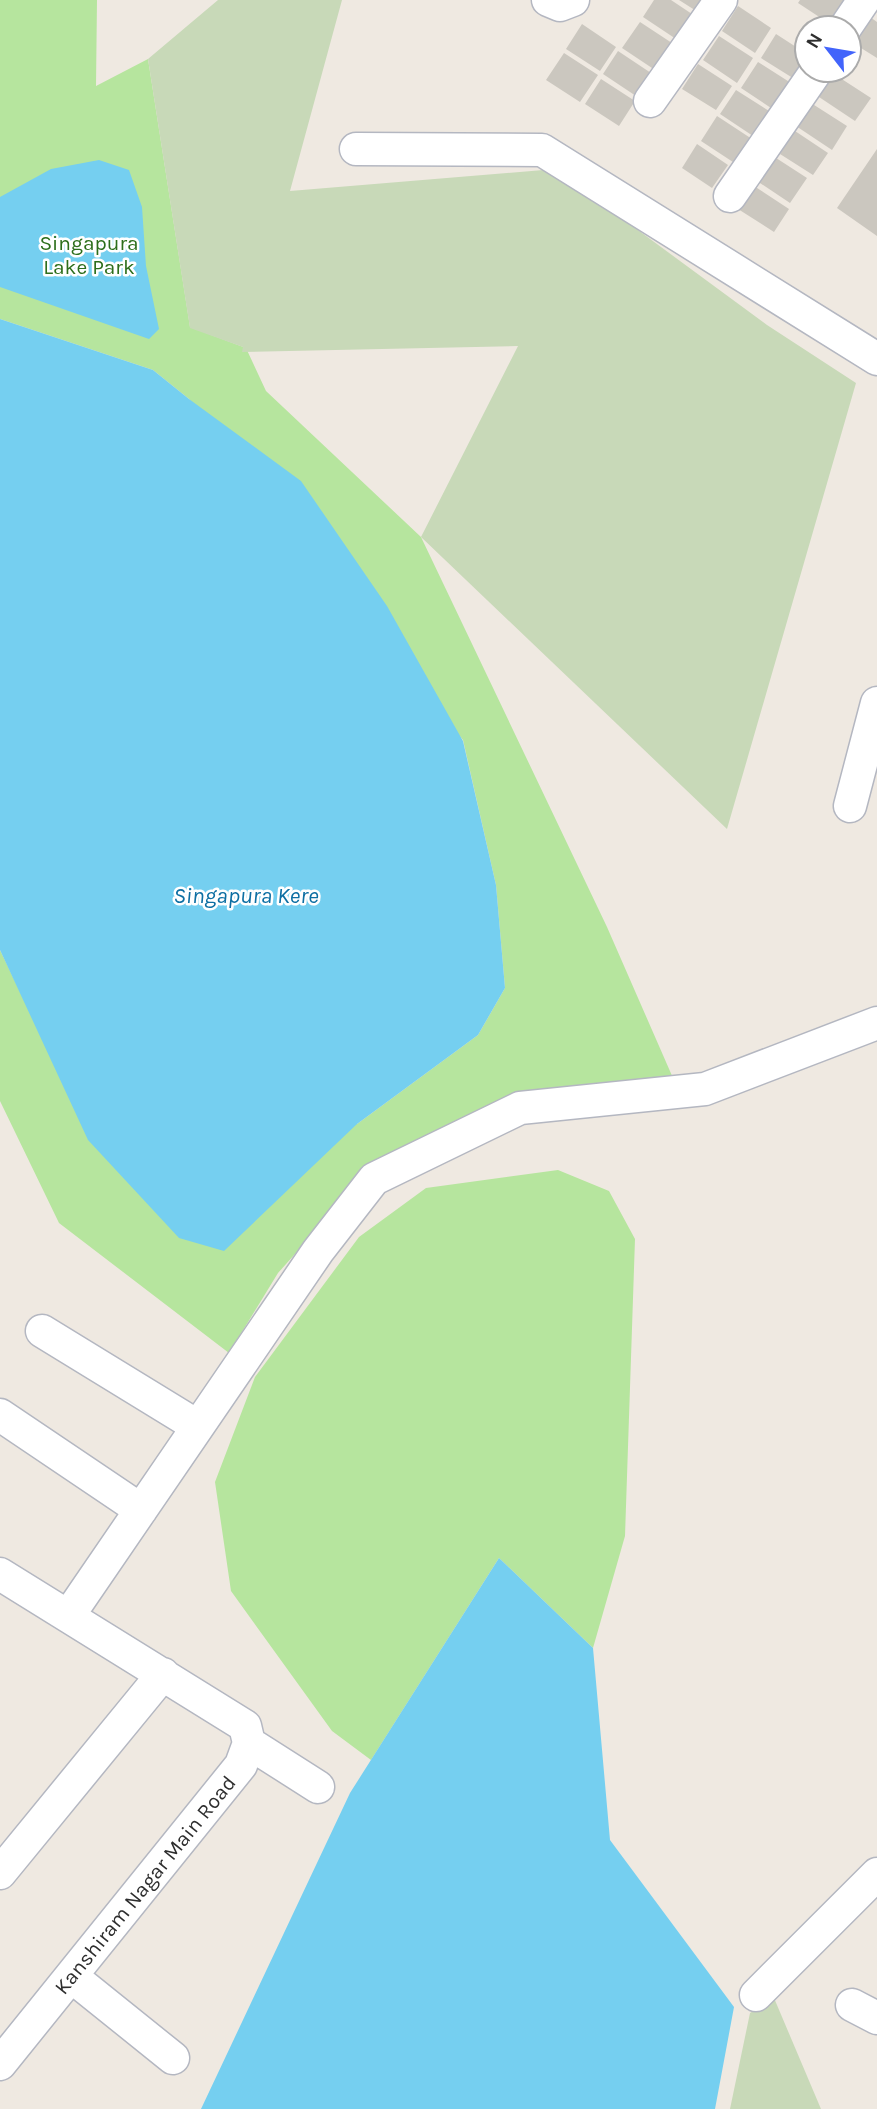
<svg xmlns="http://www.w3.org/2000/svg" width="877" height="2109" font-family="Karla,sans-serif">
  <rect width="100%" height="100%" fill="#efe9e1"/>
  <path fill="#b6e59e" d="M0,0h97l-1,86 52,-27 42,268 56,21 20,43 155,146 186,390 66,151 -187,28 -116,64 -92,103 -49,80 -170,-130 -59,-122v-151l23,48 334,126 121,-89 27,-47 -9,-103 -33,-145 -274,-341 -36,-29 -153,-51z
    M558,1170l51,21 26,48 -10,297 -32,112 -94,-90 -128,202 -39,-29 -101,-140 -16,-109 40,-105 104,-140 67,-49z"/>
  <path fill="#c8d9b8" d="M218,0h124l-52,191 265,-22 212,156 89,58 -129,446 -306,-292 97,-191 -276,6 1,-5 -53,-19 -42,-269z
    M774,1998l47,111h-91l20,-96z"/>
  <path fill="#75cff0" d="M99,160l30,10 13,37 4,59 13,63 -10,10 -149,-52v-90l51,-28z
    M0,319l153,51 36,29 112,82 86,125 76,135 33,144 9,103 -27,47 -121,89 -133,127 -45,-13 -91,-98 -88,-190z
    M499,1558l94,90 17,192 124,167 -19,102h-514l149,-316z"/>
  <path fill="#cbc7bf" d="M654,0h17l27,18 -16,25 -39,-26z
    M679,0h31l-9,14z
    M800,0h48l-15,26 -35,-23z
    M738,6l33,22 -16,25 -33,-22z
    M870,17l7,5v36l-24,-15z
    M640,22l35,23 -17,27 -36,-24z
    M582,24l34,23 -16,24 -34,-22z
    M776,34l31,20v9l-11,17 -35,-22z
    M719,36l34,22 -16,25 -34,-23z
    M618,51l33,22 -15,23 -33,-22z
    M564,53l34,22 -18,27 -34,-22z
    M758,62l33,21 -17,27 -33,-22z
    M698,64l34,22 -16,24 -34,-21z
    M834,74l37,24 -16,23 -36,-24z
    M601,79l34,22 -16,25 -34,-22z
    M736,90l33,21 -16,25 -33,-22z
    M811,103l36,23 -15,24 -36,-24z
    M717,116l35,23 -16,25 -35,-23z
    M795,131l33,22 -15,22 -33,-21z
    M697,144l31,21 -16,23 -30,-20z
    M877,149v87l-40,-28z
    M773,156l34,22 -17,25 -33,-22z
    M754,186l35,23 -15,23 -36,-23z"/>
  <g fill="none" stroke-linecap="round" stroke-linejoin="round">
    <defs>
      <path id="minor" d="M548,0l12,5 13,-5
        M845,28l19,-28
        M650,101l71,-101
        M356,149l186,1 335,209
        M730,196l87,-126
        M850,806l27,-103
        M42,1331l155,95
        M0,1415l141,95
        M0,1574l245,152 4,17 -8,22 -241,299
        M69,1615l249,-364 56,-72 146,-71 185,-19 172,-66
        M249,1743l69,44
        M0,1873l163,-199
        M71,1976l102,82
        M756,1995l121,-121
        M852,2005l25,13"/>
    </defs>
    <use href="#minor" stroke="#b4b7c1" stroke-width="35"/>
    <use href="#minor" stroke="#fff" stroke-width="32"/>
  </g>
  <g text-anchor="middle" stroke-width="5" stroke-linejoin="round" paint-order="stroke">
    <g font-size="21" fill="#2c6e1b" stroke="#fff">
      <text x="89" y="250">Singapura<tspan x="89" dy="24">Lake Park</tspan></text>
    </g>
    <g font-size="21" fill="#2e2e2e" stroke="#fff">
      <text transform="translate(145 1885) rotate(-51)" y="7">Kanshiram Nagar Main Road</text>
    </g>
    <g font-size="23" font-style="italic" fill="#0d6fa3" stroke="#fff">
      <text x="246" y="903">Singapura Kere</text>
    </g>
  </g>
  <g transform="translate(828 49) rotate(301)"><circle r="33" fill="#ffffff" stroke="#ababab" stroke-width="2"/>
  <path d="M0-5L12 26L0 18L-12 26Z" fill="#4264fb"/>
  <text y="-10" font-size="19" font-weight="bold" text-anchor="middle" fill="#2e2e2e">N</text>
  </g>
</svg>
